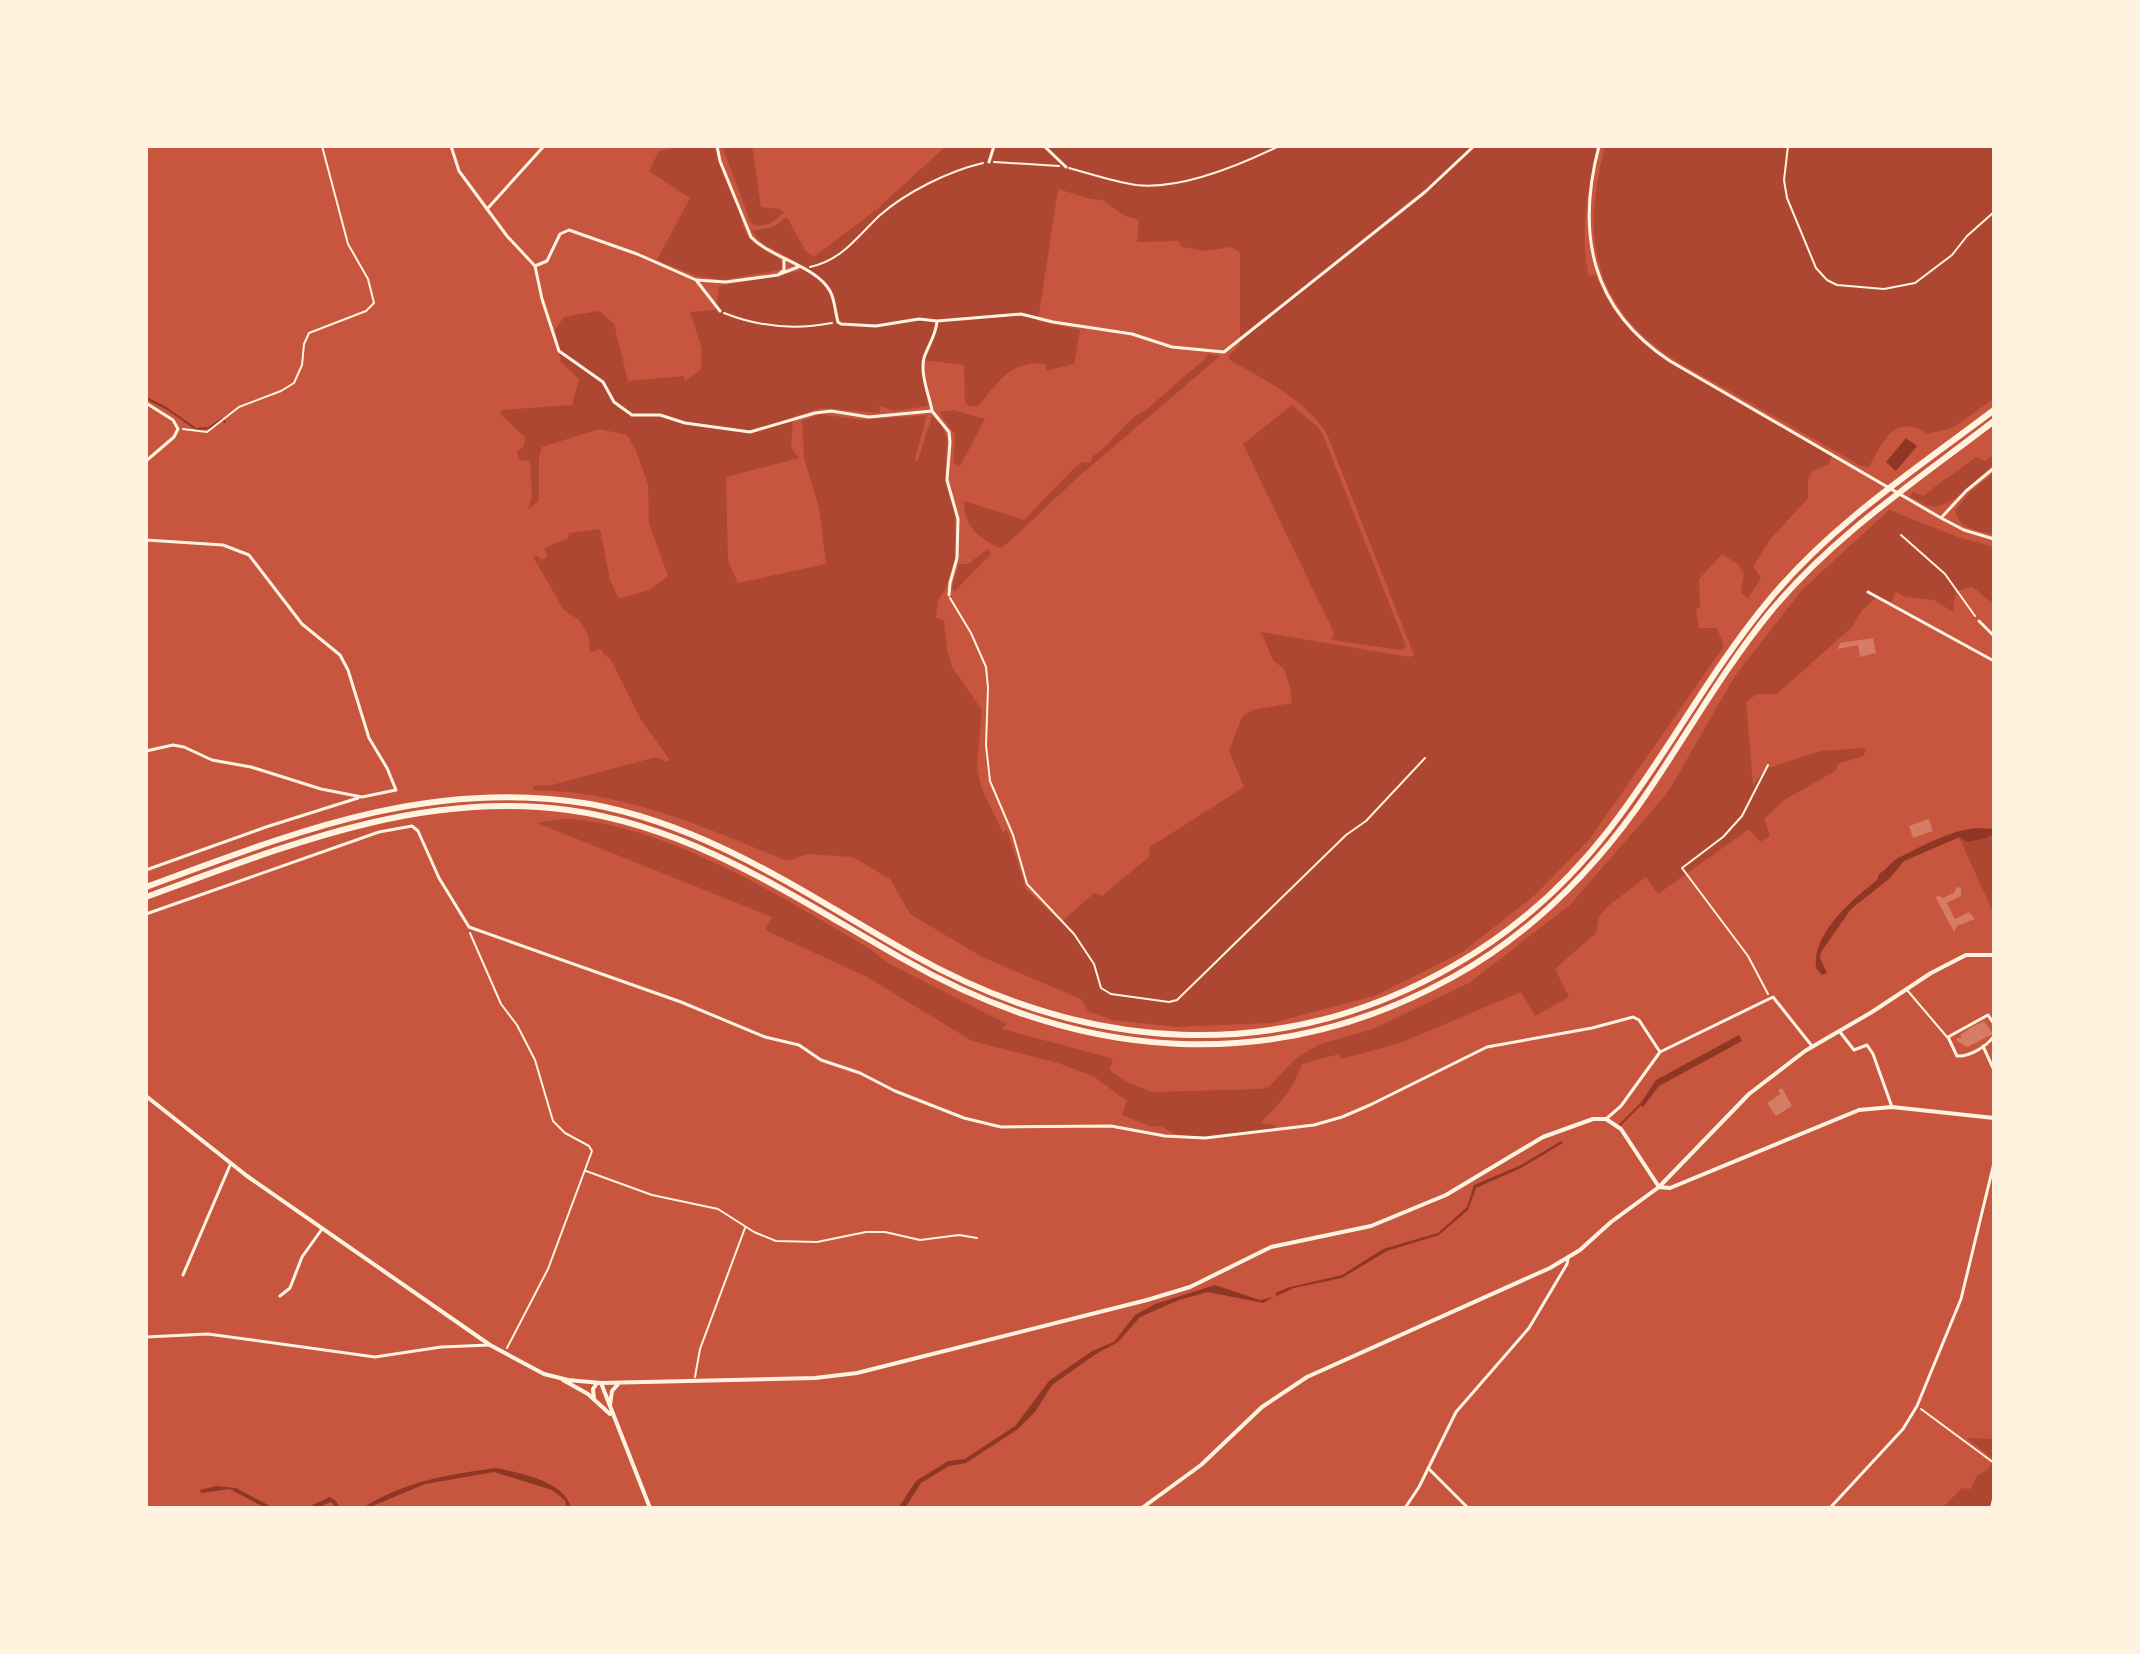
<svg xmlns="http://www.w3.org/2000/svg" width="2140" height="1654" font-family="'Fira Sans',sans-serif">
  <rect width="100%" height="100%" fill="#c8553d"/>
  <path fill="#ae4732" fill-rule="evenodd" d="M684,146h31c4,23 13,39 22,61 6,12 5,26 16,35 9,9 25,12 30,23l-3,5 -57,10 -26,-4 -40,-16 33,-62 -41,-27 10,-20z
    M722,146h30l9,61 19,2 4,4 -15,11 -12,2 -6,-3z
    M946,146h651c-9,41 -18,88 -8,130l7,-1c15,40 41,66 77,90l159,91 -3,8c-23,9 -21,10 -21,34l-39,43 -16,25 8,12 -13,20 -7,-5 3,-20 -7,-9 -15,-10 -23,25 1,27 -4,4 3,18h18l7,18 -135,194 -54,55 -71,56 -87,44 -105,28 -95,4 -66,-7 -23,-9 -7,-12 -99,-42 -72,-43 -20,-35 -37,-22 -45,-3 -21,7c-82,-34 -163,-70 -254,-71l1,-4 18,-1 104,-28 11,5 2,-3 -28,-39 -31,-62 -5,-2 -4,-7 -11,3 -2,-17 -9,-15 -15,-10 -31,-53 3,-2 6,5 5,-3 -3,-9 24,-10 1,-5 31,-4 10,51 8,17 4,1 27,-8 19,-14 -19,-53 -1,-39 -13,-36 -8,-13 -28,-6 -57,18 -3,11v42l-11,10 4,-13 -2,-36 -10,-1 -3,-8 7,-6 1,-9 -24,-22v-5l71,-5 7,-26 -18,-17 -6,-32 9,-13 35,-6 15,13 14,57 56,-5 1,5 16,-11 1,-21 -12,-37 25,-2 4,-24 82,-15 -2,-7 -37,-21 -10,-12 21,-4 14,-10 18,33 9,7 62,-47zM1058,189l33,10 11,1 23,16 14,4 -2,22 41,-1 4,6 24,4 25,-4 9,5v93l-12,11 3,5c35,19 75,40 96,73l87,221 -5,2 -148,-25 12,28 11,9 6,18 2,16 -40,7 -10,7 -13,34 15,36 -94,60 -1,10 -47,39 -8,-3 -33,29 -35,-33 -20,-61 -3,5 -22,-46 -4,-21 5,-56 -30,-43 -5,-17 -3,-30 -8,-2 2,-18 7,-10 10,-30v-46l-10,-32 2,-43 -5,-13 -10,-10 -14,44 -4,2 13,-47 -66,5 -41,-6 -18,7 2,37 15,50 7,56 -88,19 -10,-22 -2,-84 73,-19 -8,-10 2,-31 28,-9 59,5 -1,-8 13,6 36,-5 -7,-46 43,5 1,37 3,4h10c22,-25 31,-46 68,-42v7l28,-7 6,-34 -42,-9z
    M1605,146h389v253l-42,29 -25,6c-32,-22 -44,7 -58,33l-8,-1c-44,-25 -89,-51 -133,-76 -22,-13 -48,-25 -69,-41 -71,-55 -75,-121 -54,-203z
    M1208,354l12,2 -142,121 -70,66 -8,5c-21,-9 -37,-23 -36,-47l60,19 51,-53 7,-5 8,1 3,-7c20,-12 32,-37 53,-46l61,-53z
    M1292,405l26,22 5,8 79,201 4,10 -4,4 -71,-10 3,-7 -91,-189z
    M954,410l31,9 -25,47 -7,-4 2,-27 -16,-23z
    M1994,454v10c-15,13 -45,48 -66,42 -6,-2 -12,-7 -18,-9l3,-5 11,4c17,-15 34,-25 52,-39l9,4z
    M1994,473v61c-16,-3 -36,-5 -39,-24l15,-18z
    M1889,510l69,27 36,10v56c-9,-4 -13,-11 -22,-16l-16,4 -3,21 -19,-12 -29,-3 -9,-5 -5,10 -13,-6 -16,14 -10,17 -75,67h-20l-11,8 7,84 12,-17 56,-18 45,-3 -2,8 -27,8v6l-53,30 -20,19 6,17 -10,6 -11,-13 -91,65 -12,-17 -38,29 -9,11 -3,16 -41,36 14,28 -34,19 -14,-24 -121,51 -59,16 -2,-5 -37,10c-10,27 -22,40 -42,59l15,2v5c-27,3 -93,17 -113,-4l-10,1 -30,-12 5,-14 -34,-25 -35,-13 -86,-22 -105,-64 -102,-47 7,-13 -235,-94c12,-2 25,-5 37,-4 105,12 207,78 296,130l16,13 121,62 -5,5 109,29 2,4 -4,6 3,4 17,11 23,9 109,-3 8,-2 25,-27 24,-15 55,-16 96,-46 101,-78 98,-113 67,-116 67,-86z
    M988,549l3,5 -37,38 -2,-4 7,-24h9z
    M1994,828v86l-37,-81z
    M1967,1438l27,1v69h-52l20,-20 9,1 6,-13c8,-5 15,-7 15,-18z"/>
  <path fill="#8f3625" d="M1906,438l11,8 -21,25 -10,-9z
    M1976,828l18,1v4l-8,5 -19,4 -7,-5 -56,24 -15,18 -38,30 -30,43 -1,6 7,15 -5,2 -6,-7c-4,-35 36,-68 61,-88l2,-6c7,-4 12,-12 19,-16 24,-12 50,-27 78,-30z
    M1739,1035l3,6 -83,45 -16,21 -3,-3 16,-24z
    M1561,1141l2,2 -42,25 -45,20 -8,22 -29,25 -52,16 -45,27 -48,10 -17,8 -2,-3 15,-6 52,-12 41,-26 55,-16 29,-26 7,-22 47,-20z
    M1215,1285l45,15 14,-3 -11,6 -55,-11 -29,8 -39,17 -22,25 -22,12 -44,31 -17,27 -17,17 -52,34 -17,3 -28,17 -16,25h-7l18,-27 32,-20 17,-2 50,-33 34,-45 43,-30 22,-9 21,-27 20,-11z
    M496,1468c24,5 69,13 75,40h-4l-2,-8 -13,-10 -58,-18 -69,12 -57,24h-5c39,-26 87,-34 133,-40z
    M216,1486l20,2 36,19h36l22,-10 6,4 4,7h-4l-5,-6 -14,6h-52l-35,-19 -29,4 -1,-3z"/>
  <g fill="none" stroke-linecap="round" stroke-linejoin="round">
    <path stroke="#8f3625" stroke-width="2" d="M146,398l20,10 30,21 13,-1 13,-9 3,3
      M1620,1125l21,-21"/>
  </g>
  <path fill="#d67c66" d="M1873,638l3,15 -16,4 -2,-12 -20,4 2,-6z
    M1929,819l4,12 -20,7 -4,-12z
    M1956,887l5,1v8l-14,7 8,16 14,-7 6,7 -18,7 -3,6 -18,-34 2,-3 5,3 12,-6z
    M1984,1021l9,13 -26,13 -10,-6v-3h5l-2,-3 12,-8z
    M1782,1088l10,18 -16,10 -9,-13 13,-9 -2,-4z"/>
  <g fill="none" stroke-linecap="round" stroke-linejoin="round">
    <path stroke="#fff3e0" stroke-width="2" d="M1788,146l-4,34 3,18 29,70 11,12 10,5 47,4 31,-6 37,-28 15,-19 27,-24
      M994,162l65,4
      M1069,168c22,6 45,14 67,17 44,5 104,-20 143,-39
      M810,267c32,-7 47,-30 69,-51 27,-24 70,-45 104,-53
      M724,313c35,14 71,17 108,10
      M183,429l24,3 32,-25 42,-16 13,-8 8,-18 2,-21 5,-11 57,-22 8,-8 -6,-24 -20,-35 -26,-98
      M1901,535l44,39 30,42
      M950,598l21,35 15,34 2,21 -2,57 4,36 23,54 14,49 47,50 20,30 7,24 10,6 58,8 8,-2 169,-165 20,-14 59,-63
      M1768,765l-26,51 -19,21 -41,31 66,88 20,38
      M470,933l31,71 16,21 18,35 18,61 12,12 24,13 3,5 -44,118 -41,79
      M586,1171l66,24 66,14 36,23 22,9 41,1 49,-10h19l35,8 39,-5 18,3
      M695,1377l5,-28 45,-121
      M1921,1409l73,54
      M1991,1508l3,-13"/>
    <path stroke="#fff3e0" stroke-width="2" d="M1907,990l40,47"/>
    <path stroke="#fff3e0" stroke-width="3" d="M451,146l8,25 48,65 28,30 12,-5 13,-27 9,-4 68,24 59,26 30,2 52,-7 6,-5v-11
      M717,146l3,15 31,76c20,21 65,29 79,54 5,9 5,21 8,31l3,2 35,2 43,-7 18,2 84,-7 32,8 79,12 40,13 52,5 201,-160 49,-46
      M1044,146l22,21
      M1599,146c-23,88 -8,163 71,215l271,157 23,12 30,9
      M989,162l5,-16
      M488,208l56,-62
      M535,266l7,33 17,52 44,31 11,20 18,13h28l25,8 65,9 65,-19 16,-2 38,6 63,-6 17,21 1,10 -3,38 11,39 -1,39 -7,25 -1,12
      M780,274l18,-7
      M696,280l24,31
      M146,403l27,17 5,9 -4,8 -28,24
      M932,410c-3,-15 -12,-36 -8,-52 4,-13 12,-22 13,-37
      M1941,518l25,-27 28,-23
      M146,540l77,5 26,10 53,69 38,31 8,15 21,68 18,30 9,22 -34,7 -41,-8 -70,-22 -39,-7 -28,-13 -11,-2 -27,6
      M1868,592l126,69
      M1979,621l15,15
      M146,870l120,-43 92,-29
      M146,914l233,-82 33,-6 6,5 21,47 30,49 212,75 84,35 34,8 22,15 39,13 35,18 69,27 37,9 110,-1 54,10 40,2 109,-13 28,-8 28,-12 117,-58 105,-19 41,-11 6,3 21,32
      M1994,1024l-6,-9 -40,22 9,19c13,1 30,-10 37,-20
      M1840,1032l14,18 13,-5 6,9 19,53
      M1983,1046l11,24
      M1606,1119l15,-13 39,-54 113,-55 39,49
      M183,1275l48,-112
      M280,1296l10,-8 12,-31 20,-28
      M146,1337l62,-3 167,23 66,-10 49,-2
      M1428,1468l40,40
      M1405,1508l14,-21 37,-75 73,-84 38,-64 1,-6
      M1830,1508l73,-79 14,-23 44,-107 33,-136"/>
    <path stroke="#fff3e0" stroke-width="4" d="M1659,1187l11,1 189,-78 33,-3 102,11
      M601,1383l214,-5 42,-5 290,-73 43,-13 81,-40 100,-21 75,-31 97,-58 50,-18h13l15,10 38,58
      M610,1405l2,-14 7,-8
      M1142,1508l59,-43 61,-58 45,-30 243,-109 30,-18 31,-28 48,-35 90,-93 56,-43 67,-39 59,-39 35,-18h28"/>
    <path stroke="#fff3e0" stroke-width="4" d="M146,1096l101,80 243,169 54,29 24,6 33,3 49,125
      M563,1380l25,14 22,20
      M594,1399l-1,-10 4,-6"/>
    <path stroke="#fff3e0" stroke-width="6" d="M146,887c147,-54 284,-110 444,-83 121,22 218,92 323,151 173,97 364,112 540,11 60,-34 112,-80 155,-135 58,-74 101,-159 162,-232 63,-76 146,-130 224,-189
      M146,897c137,-50 273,-107 422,-87 126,17 227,88 335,149 176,101 368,119 550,18 74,-41 134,-100 183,-168 46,-65 84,-136 135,-198 63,-76 145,-130 223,-190"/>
  </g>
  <rect width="2140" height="1654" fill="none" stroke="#fff3e0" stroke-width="296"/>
</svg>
